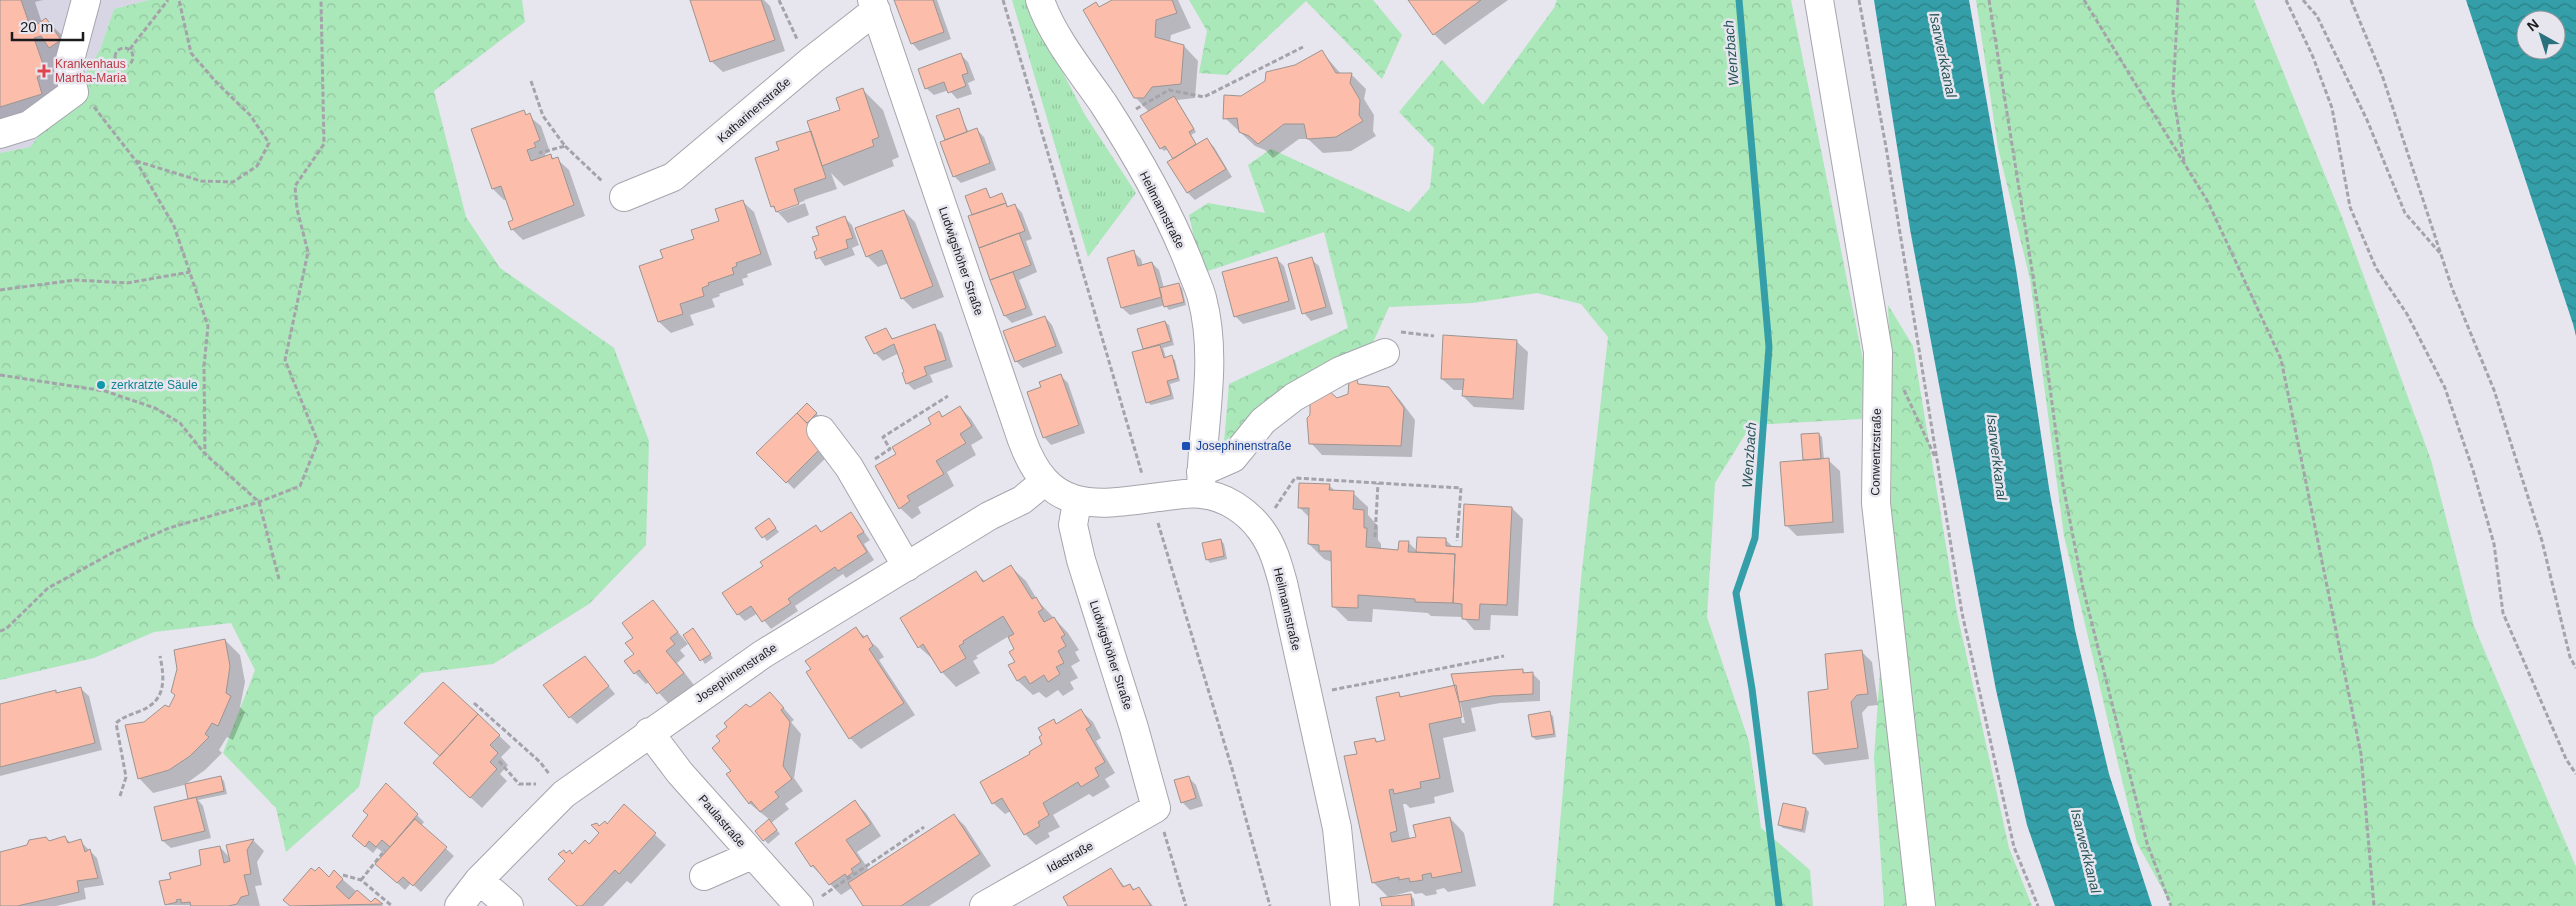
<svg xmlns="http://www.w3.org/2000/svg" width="2576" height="906" font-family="Helvetica,sans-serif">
  <defs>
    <pattern id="grass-tufts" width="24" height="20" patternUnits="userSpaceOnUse" patternTransform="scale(1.25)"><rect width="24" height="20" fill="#aae7b9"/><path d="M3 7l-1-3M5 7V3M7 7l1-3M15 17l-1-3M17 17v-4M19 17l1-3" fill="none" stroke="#92c69f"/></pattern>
    <pattern id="forest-crowns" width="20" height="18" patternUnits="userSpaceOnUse" patternTransform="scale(1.25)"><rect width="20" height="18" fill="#aae7b9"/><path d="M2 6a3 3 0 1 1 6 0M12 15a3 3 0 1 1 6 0" fill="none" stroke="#92c69f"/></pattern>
    <pattern id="water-waves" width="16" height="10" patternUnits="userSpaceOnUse" patternTransform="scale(1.25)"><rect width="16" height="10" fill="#349fa8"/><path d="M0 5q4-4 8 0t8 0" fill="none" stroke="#2b8188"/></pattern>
  </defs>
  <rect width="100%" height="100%" fill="#e7e5ee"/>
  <path fill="#d8d6e5" d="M0,0h149l-35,9 -14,41 -26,42 -44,55 -30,6z"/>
  <path fill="url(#grass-tufts)" d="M1012,0h13l60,115 51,78 -48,64z"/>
  <path fill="url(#forest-crowns)" d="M149,0h373l3,22 -91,69 32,126 34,51 114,80 35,93 -3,104 -57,59 -96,60 -72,9 -47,44 -15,70 -73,65 -10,-44 -53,-55 32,-83 -24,-47 -77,9 -60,26 -94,22v-527l30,-6 44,-55 26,-42 14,-41z
    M1189,0h184l29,35 -20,44 -76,-78 -79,74 -28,-2 8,-42z
    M1557,0h234l73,365 -2,54 -111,6 -36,58 -8,134 42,125 12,86 49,42 3,36h-260l28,-327 27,-242 -27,-33 -44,-11 -64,10 -84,4 -19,42 -96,55 -50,38 5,-58 119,-56 -24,-96 -122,41 -13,-58 19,-12 57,10 -17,-48 23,-16 138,63 21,-24 4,-40 -35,-36 43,-52 41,45 71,-97z
    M1976,0h278l88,217 89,243 43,166 102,241v39h-404l-35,-63 -73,-307 -34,-257 -32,-131z
    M1888,305l25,41 44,267 52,235 23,58h-148l-10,-148 17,-248 1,-88z"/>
  <path fill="url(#water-waves)" fill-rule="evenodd" d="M1874,0h95l47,269 33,219 26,142 34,144 43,132h-97l-28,-81 -31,-135 -86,-461z
    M2466,0h110v336l-3,-12zM2526,20h30v30h-30z"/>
  <path fill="#0003" fill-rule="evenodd" d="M0,0h43l-8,2 7,21 4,-3 21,20 -8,17 -5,1 12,36 -66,40z
    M691,0h73l6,6 15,45 -62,21 -12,-11z
    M896,0h41l14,39 -32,12 -7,-8z
    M1114,0h64l13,28 -20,7 -1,7 14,4 14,15 -3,37 -18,2 19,32 -5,3 6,10 9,-6 8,8 18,30 -37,23 -7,-7 -20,-44 -4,2 -3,-3 -12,-36 -14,-15 -35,-89z
    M1410,0h98l-63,45 -11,-11z
    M1322,52l19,22h10l15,15 -2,10 10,16 -1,16 3,5 -25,15 -28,2 -15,-14h-9l-26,19 -8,-8 -10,-4 -30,-28 16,-20z
    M961,55l7,7 7,18 -7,3 4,11 -15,5 -8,-9 -15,5 -8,-7z
    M863,90l20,20 16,47 -7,3 2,6 -50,20 -13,-13 6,16 -33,11 5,15 -21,8 -16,-17 8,-55 61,-40zM804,201l1,2 -26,9v-2z
    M958,110l11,23 8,-3 7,7 12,33 -35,13 -7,-7 -8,-36z
    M524,112l17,14 9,26 -5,2 1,3 4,-2 5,5 2,-1 12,11 16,46 -62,24 -11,-11 2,-8 -7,-22 -3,1 -11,-11z
    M986,189l5,9 10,-3 8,13 6,-3 7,8 10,26 -6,2 11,31 -18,8 14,35 -21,8 -7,-7 -35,-99 4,-2z
    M742,201l12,11 18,53 -25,9 1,3 -6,2 2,6 -25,9 1,2 -8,3 3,8 -25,8 4,10 -23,8 -12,-11 5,-63 57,-37z
    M904,211l11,11 29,75 -31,12 -11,-11 -13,-35 -11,4 -11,-11z
    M845,218l7,7 7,20 -7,3 3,7 -30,11 -10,-14 4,-1 1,-16z
    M1133,252l8,7 2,7 9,-3 7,7 5,18 14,-4 4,4 4,17 -17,5 -4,-5 -35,10 -8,-7z
    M1277,259l7,7 12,43 -53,15 -8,-8z
    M1311,259l8,7 14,48 -22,7 -7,-8z
    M1045,317l7,8 11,28 -40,15 -7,-7z
    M1165,322l4,3 5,20 -11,3 3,10 5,-1 4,3 5,21 -10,3 4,15 -23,6 -4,-3 -3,-52 -6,-21z
    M934,326l8,7 11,34 -23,8 3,7 -19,8 -7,-7 -1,-10 -7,-20 -16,8 -8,-8 10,-24 9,11z
    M1516,341l12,11 -4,58 -50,-3 -11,-11 1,-6h-10l-12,-11z
    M1061,376l7,7 17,50 -34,12 -7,-8 -1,-49z
    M1357,382l4,4 28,2 11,12 15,20 -3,37 -90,-2 -11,-12 25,-43 14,-5z
    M807,405l13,12 -9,8 -12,-12z
    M960,407l11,12 12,19 -12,7 5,10 -29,17 7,14 -36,21 3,6 -9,6 -12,-11 -23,-41 21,-12 35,-31 6,-11 5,4z
    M797,415l36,36 -39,38 -36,-36z
    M1819,434l3,3 2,23h4l12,11 4,62 -47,3 -11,-11 20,-64 -2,-1z
    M1329,485l7,7 17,1 15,14v8l10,11v14l3,4v6l19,2 8,-10 9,9 28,-12 8,8 10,1 49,-40 11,11 -5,97 -27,-1 -1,15h-16l-11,-13 -32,-1 -3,-3 -55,-4 -1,13 -24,-1 -15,-15 -1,-44 -8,-3 -15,-15 1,-26 -11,-11z
    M850,513l20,27 -6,4 10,16 -28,18 -3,-4 -48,32 3,5 -27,18 -13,-16 -13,8 -7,-7 27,-48 51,-39 6,5z
    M772,523l7,9 -12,9 -10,-13z
    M1221,540l3,4 3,15 -17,4 -3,-4z
    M1011,567l15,14 12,20 30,32 11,17 -4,2 5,9 -9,5 7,12 -8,4 4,7 -11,7 -5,-6 -12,8 -7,-6 -6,3 -15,-14 -8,-15 6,-4v-13l-7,-13 -33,20 2,2 -5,3 7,12 -24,14 -14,-15 -7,-11 -16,-14 57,-74 10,9z
    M652,601l36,43 -8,6 5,6 -8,7 17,22 -25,19 -20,-22 -3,2 -11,-11v-35z
    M856,629l22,19 6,9 -5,3 36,55 -54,34 -11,-11z
    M693,630l20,28 -8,6 -20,-29z
    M225,640l15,15 5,27 -5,25 5,5 -12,28 -6,-3 -8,13 3,3 -17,17 -21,15 -31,8 -14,-15 5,-55 26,-15z
    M1861,651l11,11 6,43 -10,1 -6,7 7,46 -44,6 -11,-11 15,-64z
    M585,657l30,37 -38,30 -7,-7z
    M1523,671l3,3 6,-1 8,8v20l-40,2 -29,5 5,23 -33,7 11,54 -20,5 1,6 -25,5 -4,-4h-3l7,36 7,-2 33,-20 14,15 12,53 -28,6 -4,-4 -8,2 1,4 -11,2 -4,-3 -7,1 -3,-3 -20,5v2l18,-3 4,4 1,7h-32l6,-8 -16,-16 -15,-127 17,-16 4,4 8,-2 11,-47 5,4zM1458,702h2l5,21h-3z
    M443,683l68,64 -10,10 7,8 -8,9 7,7 -25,27 -36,-33z
    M81,689l8,7 13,54 -102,26v-70l55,-14 3,2z
    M781,705l13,15 -3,2 10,12 -7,44 9,13 -18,13 4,5 -18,14 9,11 -12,10 -11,-13 13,-11 -21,-17 -16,-32 -12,-30 29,-32z
    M1081,711l12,11 8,16 -5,3 19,32 -10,6 5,8 -17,10 -4,-3 -36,21 7,12 -12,6 2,4 -14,8 -11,-11 -14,-23 -6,3 -12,-11 39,-49 12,-10 9,-24 4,4z
    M1549,713l4,3 3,21 -20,3 -3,-3z
    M1188,777l8,8 7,21 -13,4 -8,-8z
    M221,778l3,3 3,13 -29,6 5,6 8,32 -40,10 -8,-7 28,-42z
    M387,785l37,37 -3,4 33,30 -33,36 -10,-9 -6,7 -21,-19 1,-17 -8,-6 -4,5 -12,-10 8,-27z
    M855,802l11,11 15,23 -24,16 12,18 85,-55 11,11 26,40 -62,40h-64l-12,-19 -12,8 -29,-29z
    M624,806l42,39 -35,39 -4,-3 -24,25h-25l-12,-45 -5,-9h8l4,3 16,-9 12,-13 -1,-6 7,-2z
    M1806,809l3,3 -4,21 -22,-5 -4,-3z
    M65,838l6,5 9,-2 17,17 7,27 -20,3 2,11 -30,7h-56v-53z
    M253,840l11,11 -7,11 5,23 -7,1 5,20 -94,-1 6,-25 31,-14 17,-19 11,12 -3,-13z
    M1111,870l14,17 5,-2 5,5 4,-2 14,18h-83z
    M334,872l37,32 4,-5 8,7h-92l-6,-6 44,-22z"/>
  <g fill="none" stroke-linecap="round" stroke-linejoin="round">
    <path stroke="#349fa8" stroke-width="7" d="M1739,0l30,347 -14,191 -19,55 16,96 27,217"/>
  </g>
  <path fill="#fcbeab" stroke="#9d9491" d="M0,0h21l10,29 15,-11 15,22 -12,8 -8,-12 -7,2 12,35 -9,4 5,17 -42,13z
    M690,0h71l14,40 -65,22z
    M894,0h39l11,32 -33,12z
    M1112,0h60l5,13 -21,7 -1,17 29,8 -3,39 -29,3 -8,11h-10l-51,-88 13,-8 3,5z
    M1408,0h73l-48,35z
    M1322,50l14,23h16l-2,10 10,17 -1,15 4,6 -27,16 -29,2 -3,-15h-20l-26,20 -9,-8 -10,-4 -2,-14 -14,1 1,-24 17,1 24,-15 1,-9 29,-7z
    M961,53l7,20 -6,2 4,11 -18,7 -4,-11 -19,7 -7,-20z
    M863,88l16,49 -7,3 2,6 -52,20 -15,-45 33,-11 -4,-12z
    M1174,96l20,33 -5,3 7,12 -23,15 -8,-13 -5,3 -20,-33z
    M959,108l8,24 -22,8 -9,-24z
    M524,110l2,5 4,-2 10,27 -6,3 2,4 -9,3 4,11 20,-7 1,5 6,-2 16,48 -63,25 -3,-8 5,-2 -12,-34 -9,3 -21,-60z
    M977,128l13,35 -37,14 -13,-35z
    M811,131l15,47 -32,11 5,15 -23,8 -2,-6 -3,1 -16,-49 24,-8 -3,-8z
    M1207,138l19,31 -39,24 -20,-31z
    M986,188l4,10 12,-5 4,10 -34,12 -7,-19z
    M743,200l18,54 -25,9 1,3 -5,2 2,6 -26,9 1,2 -7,3 2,8 -24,8 3,10 -25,8 -19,-56 24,-8 -3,-8 34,-11 -3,-9 28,-9 -4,-12z
    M1006,203l1,4 8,-3 10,27 -46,17 -11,-32z
    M904,210l29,76 -32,13 -19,-49 -16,7 -11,-29z
    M845,216l8,22 -7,2 2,8 -32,11 -2,-7 3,-2 -5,-13 7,-2 -3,-8z
    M1019,233l12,32 -41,15 -11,-32z
    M1134,250l4,16 14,-4 10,35 -41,11 -14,-50z
    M1277,257l12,44 -55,16 -12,-45z
    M1312,257l14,50 -24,7 -14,-50z
    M1013,272l13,36 -22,8 -14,-36z
    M1179,283l5,19 -20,5 -5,-19z
    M1045,316l11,30 -41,16 -12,-31z
    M1165,321l6,20 -28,8 -6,-20z
    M935,324l11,36 -22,7 3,8 -21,9 -4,-11 2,-1 -10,-28 -20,10 -9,-17 21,-9 6,11z
    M1443,335l74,5 -4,59 -51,-3 2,-17h-23z
    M1160,345l4,13 8,-3 6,23 -11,3 4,14 -25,8 -14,-51z
    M1061,374l18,51 -36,13 -16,-46 14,-5 -2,-5z
    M1357,380l1,4 31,3 15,21 -3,38 -92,-2 -2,-26 3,-3v-19l11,2 8,-7 8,7 11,-4 1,-13z
    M807,403l10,10 -10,10 -10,-10z
    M960,406l12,20 -12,8 6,9 -30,18 8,13 -37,22 3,5 -11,8 -24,-43 21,-12 -4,-7 39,-23 -3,-6 11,-7 3,6z
    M797,413l29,30 -40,40 -30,-30z
    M1819,433l2,26 -18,1 -2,-26z
    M1829,458l4,64 -48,4 -5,-64z
    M1299,483l31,1 -1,6 25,1 -1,18 11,1v18h3l-1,19 32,3 1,-9h10l-1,11 47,2 -2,49 -38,-1v-3l-57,-4v13l-26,-1 -1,-56h-12v-6l-11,-1 1,-36h-11z
    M1464,504l48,3 -5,98 -27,-1 -1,16 -17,-1v-15l-9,-1 2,-49 -39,-2 1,-15 29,1v8l16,1z
    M851,512l13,20 -7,4 10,16 -29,19 -3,-4 -39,26 -8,6 3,4 -29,19 -11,-16 -14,9 -15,-22 41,-27 -3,-4 56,-37 5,7z
    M769,518l7,10 -14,10 -7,-10z
    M1221,539l3,17 -18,4 -4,-17z
    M1011,565l21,34 4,-2 7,12 -5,3 6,10 10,-5 11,18 -4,2 5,9 -8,5 6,12 -8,4 4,7 -12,8 -4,-7 -14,9 -5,-8 -8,5 -9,-16 7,-3 -6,-10 5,-3 -6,-12 6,-3 -11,-18 -40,25 1,2 -5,3 7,12 -25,15 -18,-29 -5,4 -18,-30 76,-47 7,11z
    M653,600l25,32 -8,6 5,6 -9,7 18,22 -27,21 -18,-24 -5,4 -10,-13 10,-7 -9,-11 8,-5 -11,-15z
    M856,627l7,11 4,-3 6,11 -4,3 35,54 -55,36 -43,-67 5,-3 -6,-8z
    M693,628l18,26 -11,7 -17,-26z
    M225,639l5,27 -4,27 5,3 -13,30 -6,-3 -7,11 4,3 -19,19 -21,14 -31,9 -13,-54 19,-3 21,-17 4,2 6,-12 -4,-3 6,-23 -3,-19z
    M1862,650l6,44 -11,1 -6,7 7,46 -45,6 -5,-62 20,-3 -3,-35z
    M585,656l24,30 -40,32 -26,-33z
    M1523,669v4l10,-1v22l-41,2 -33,6 -8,-28z
    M443,682l35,32 -38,42 -36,-33z
    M1456,685l6,32 -33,7 11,54 -20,4 1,6 -27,6 -1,-5 -4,1 8,41 -7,2 2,9 24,-5 -3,-12 37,-8 12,55 -30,6 -1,-5 -9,2 1,5 -13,2 -1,-4 -10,2v-3l-27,6 -28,-127 13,-2 -3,-12 21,-4 1,4 9,-2 -9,-43 23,-5 1,5z
    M81,687l14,56 -95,24v-63l56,-14v3z
    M770,692l14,16 -3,2 9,12 -7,44 9,13 -17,13 4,5 -19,15 -9,-11 -2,3 -23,-30 5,-3 -19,-23 8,-7 -4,-5 11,-9 -3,-4 22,-19 4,3z
    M1081,709l10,17 -5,3 19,33 -10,6 4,8 -18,11 -3,-5 -35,21 6,12 -11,7 2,4 -16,9 -22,-37 -10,6 -12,-22 50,-28 -1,-2 13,-8 -3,-7 3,-2 -4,-7 16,-9 2,5z
    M1550,711l4,23 -22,3 -4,-22z
    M478,714l22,21 -10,10 8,8 -8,9 7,7 -27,29 -37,-35z
    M221,776l3,15 -36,8 -3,-15z
    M1189,776l7,22 -15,5 -7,-23z
    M386,783l32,31 -28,33 -8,-7 -6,7 -7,-6 -4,6 -13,-11 16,-21 -5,-4z
    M196,797l9,34 -43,10 -8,-34z
    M855,800l16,24 -25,16 15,22 -10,7 2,3 -6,5 -2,-3 -16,11 -16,-20 -2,2 -16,-24z
    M1783,803l23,5 -4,22 -24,-5z
    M624,804l32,29 -37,41 -4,-4 -33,36h-5l-29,-27 17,-18 -7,-7 6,-4 2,3 4,-3 2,4 13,-14 4,4 10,-11 -8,-8 6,-2 2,3 6,-5 2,3z
    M954,814l26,40 -79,52h-38l-15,-23z
    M415,819l32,28 -34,39 -10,-9 -6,6 -22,-19z
    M769,819l8,11 -14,11 -8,-10z
    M65,836l3,7 13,-4 4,13 5,-3 8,29 -21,3 2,11 -62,14h-17v-54l27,-7 2,-5 17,-3 3,4z
    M254,839l-7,11 4,24 -7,1 5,20 -8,2 -4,7 -9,2h-37l-1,-4 -9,1v-4l-5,1 1,2 -12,3 -6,-24 12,-2 -2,-6 32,-8 -2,-15 21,-4 4,17 6,-2 -4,-16z
    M319,867l10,10 5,-7 9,9 -7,8 13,12 8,-9 14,12 4,-4 8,6 -93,2 -7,-6 28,-32 4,3z
    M1111,868l12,19 7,-3 3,6 6,-3 12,19h-83l-5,-9z
    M1411,894l1,12h-30l-2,-8z"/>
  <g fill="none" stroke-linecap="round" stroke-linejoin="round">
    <defs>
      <path id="minor" d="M872,0l150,440c27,74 71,66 137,57 13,-1 29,-5 42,-3 24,2 46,17 60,36 12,16 17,35 22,53l54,245 8,78
        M1040,0c11,34 42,73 63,103 33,51 65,106 87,163 4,11 9,21 12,32 17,65 -1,130 -1,196
        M1819,0l59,352 -2,151 45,403
        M0,134l29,-9 45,-33 -6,-25 18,-67
        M624,197l49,-20 139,-117 64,-50
        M821,430l28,37 58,100
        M1201,472l32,-14 30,-37 31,-24 46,-26 45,-18
        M649,732l31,41 119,133
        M704,876l48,-21
        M479,880l30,26
        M459,906l20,-26 85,-86 199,-140 226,-138 33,-16 22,-18
        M984,906l172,-98 -22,-80 -53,-168 -8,-35 4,-23"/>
    </defs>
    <use href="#minor" stroke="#a6a5ad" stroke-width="30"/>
    <path stroke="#a5a3aa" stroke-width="3" stroke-dasharray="5 2.5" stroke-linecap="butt" d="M779,0l18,39
      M1003,0l139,474
      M1859,0l27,147 76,466 52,234 24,59
      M1989,0l57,358 17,127 20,103 64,255 24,63
      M2084,0l124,202 73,157 80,395 13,152
      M2178,0l-5,93 11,68
      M2286,0l27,57 19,51 18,99 26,61 31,46 38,74 28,82 21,74 9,69 63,146 10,15
      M2303,0l14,16 50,104 38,93 35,40
      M2351,0l31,75 70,213 42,102 48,151 28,116 6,11
      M115 57a9 9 0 1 1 18 0a9 9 0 1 1-18 0Z
      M130,49l38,-49
      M531,81l12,35 22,30 -26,7
      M94,107l42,54 38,65 34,100 -4,40 1,88
      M1136,109l33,-19 35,7 99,-50
      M565,146l38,36
      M136,161l65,20 32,1 24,-16 12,-23 -19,-28 -33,-32 -26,-30 -12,-53
      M0,290l75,-10 52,3 63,-11
      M1401,332l33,4
      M0,375l105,16 50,17 25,15 25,31 54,48 20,77
      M1904,390l31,67
      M875,459l15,-10 -7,-12 65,-41
      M1275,508l20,-30 166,10 -4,53
      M1158,523l75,249 37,134
      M1375,537l3,-54
      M0,631l6,-2 42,-41 64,-35 57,-25 90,-26 41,-16 18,-44 -33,-82 23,-108 -11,-43 -2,-23 29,-42 -3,-144
      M1332,690l172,-34
      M474,703l66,59 10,13
      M499,761l20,23h17
      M120,796l6,-19 -10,-54c8,-7 15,-8 24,-12 26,-10 25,-31 20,-55
      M1164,832l22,74
      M343,875l18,5 31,26
      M361,880l24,-30
      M822,896l102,-69"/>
    <use href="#minor" stroke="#fff" stroke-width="28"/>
  </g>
  <path fill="#e0444e" stroke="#e7e5ee" stroke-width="2" d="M41.5 63.5h5v5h5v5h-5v5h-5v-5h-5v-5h5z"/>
  <circle fill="#0f9aa8" stroke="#e7e5ee" stroke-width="2" cx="101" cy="385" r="5"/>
  <rect fill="#1a4fb4" stroke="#e7e5ee" stroke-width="2" x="1181" y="441" width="10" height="10" rx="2.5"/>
  <g text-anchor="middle" stroke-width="5" stroke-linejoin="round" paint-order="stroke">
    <g font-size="12" fill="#be3a42" stroke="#e7e5ee" text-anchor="start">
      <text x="55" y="68">Krankenhaus<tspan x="55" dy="14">Martha-Maria</tspan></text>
    </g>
    <g font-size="12" fill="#1b1a1d" stroke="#e7e5ee">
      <text transform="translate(754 110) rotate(-41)" y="4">Katharinenstraße</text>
      <text transform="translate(1162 210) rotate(63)" y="4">Heilmannstraße</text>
      <text transform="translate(961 261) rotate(71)" y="4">Ludwigshöher Straße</text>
      <text transform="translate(1876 452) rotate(-89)" y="4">Conwentzstraße</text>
      <text transform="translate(1287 609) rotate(77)" y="4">Heilmannstraße</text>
      <text transform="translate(1111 655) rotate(72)" y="4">Ludwigshöher Straße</text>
      <text transform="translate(736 673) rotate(-34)" y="4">Josephinenstraße</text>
      <text transform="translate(722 821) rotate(49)" y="4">Paulastraße</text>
      <text transform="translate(1070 857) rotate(-29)" y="4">Idastraße</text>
    </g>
    <g font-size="12" fill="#0d838f" stroke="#e7e5ee" text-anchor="start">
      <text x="111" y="389">zerkratzte Säule</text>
    </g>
    <g font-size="12" fill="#164399" stroke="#e7e5ee" text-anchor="start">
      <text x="1196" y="450">Josephinenstraße</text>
    </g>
    <g font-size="14" font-style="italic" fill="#275559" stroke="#e7e5ee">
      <text transform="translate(1731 53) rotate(-95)" y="5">Wenzbach</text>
      <text transform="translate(1943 55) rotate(78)" y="5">Isarwerkkanal</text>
      <text transform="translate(1749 455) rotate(-86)" y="5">Wenzbach</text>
      <text transform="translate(1997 457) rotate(83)" y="5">Isarwerkkanal</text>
      <text transform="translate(2086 851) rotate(76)" y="5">Isarwerkkanal</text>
    </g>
  </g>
  <g transform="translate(2541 35) rotate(321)"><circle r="24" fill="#e7e5ee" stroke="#95949a"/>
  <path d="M0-4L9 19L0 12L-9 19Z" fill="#2a717e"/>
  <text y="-8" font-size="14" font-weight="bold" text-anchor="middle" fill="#1b1a1d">N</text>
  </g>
  <path d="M12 32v8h71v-8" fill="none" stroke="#1b1a1d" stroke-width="2.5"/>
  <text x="20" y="32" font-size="15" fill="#1b1a1d" stroke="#e7e5ee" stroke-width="4" paint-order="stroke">20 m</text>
</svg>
